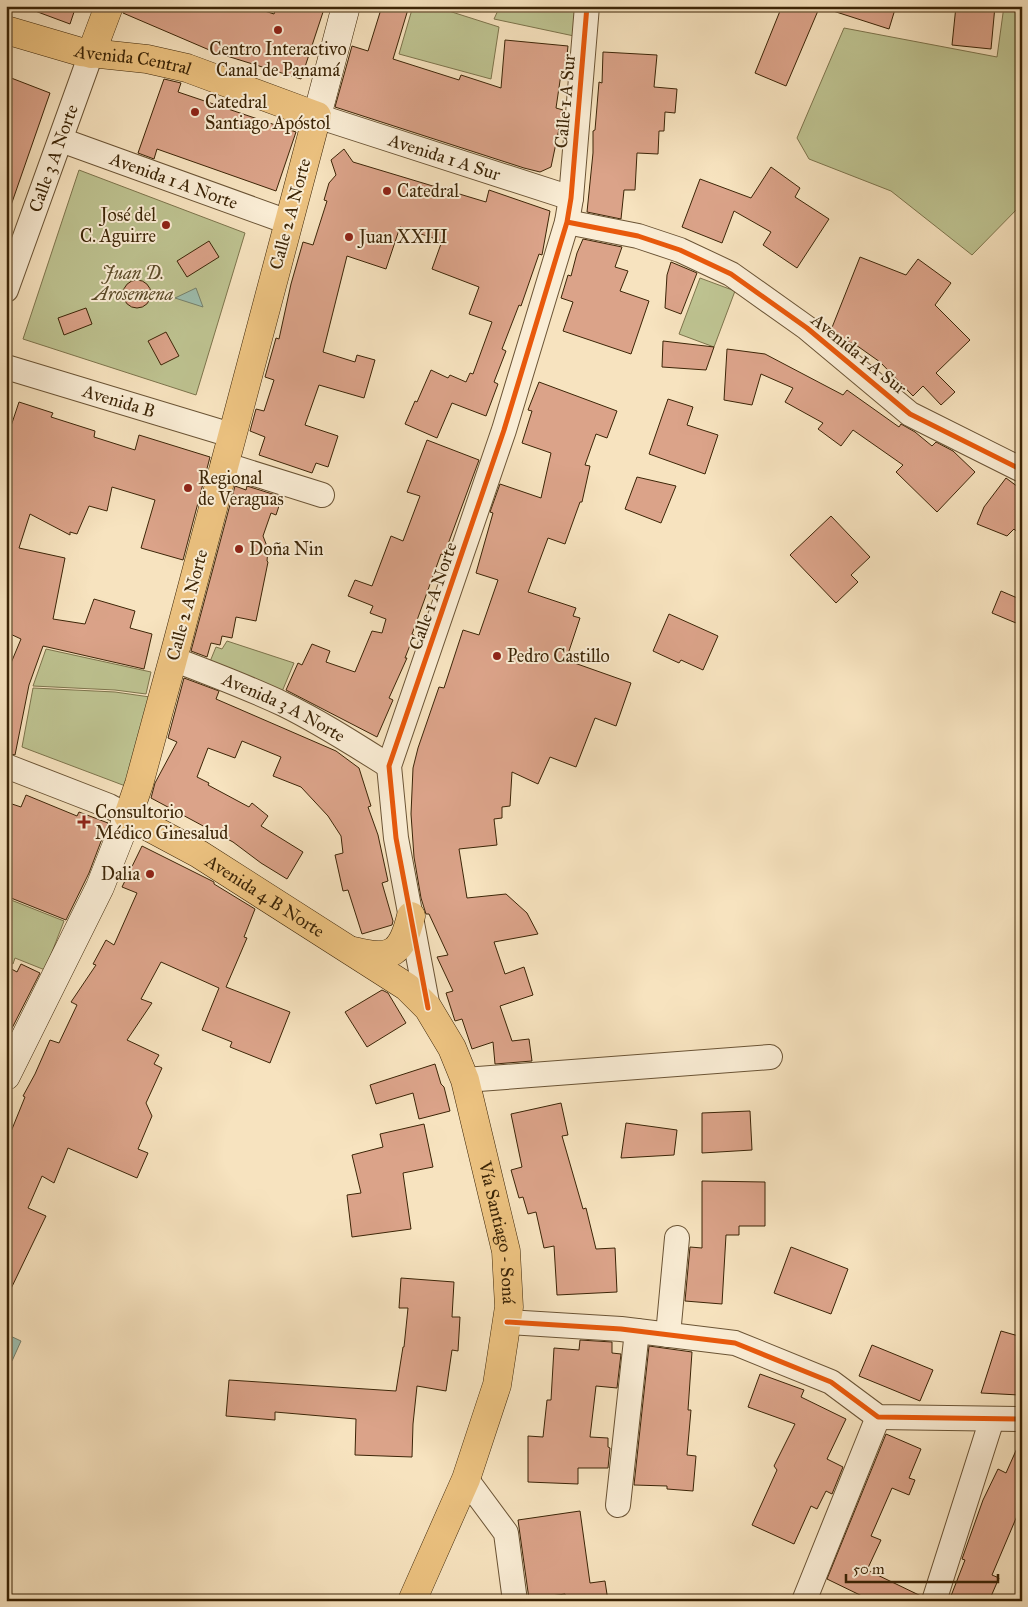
<svg xmlns="http://www.w3.org/2000/svg" width="1028" height="1607" font-family="'IM FELL Great Primer',serif">
  <rect width="100%" height="100%" fill="#f7e3bf"/>
  <filter id="stains"><feTurbulence type="fractalNoise" baseFrequency=".004" numOctaves="4"/><feColorMatrix values="0 0 0 0 .2 0 0 0 0 .09 0 0 0 0 .02 0 0 0 .5 -.17"/></filter>
  <radialGradient id="worn" r=".72"><stop offset=".6" stop-color="#630" stop-opacity="0"/><stop offset="1" stop-color="#630" stop-opacity=".3"/></radialGradient>
  <path fill="#bec391" stroke="#7d744c" d="M413,6h20l66,21 -8,52 -92,-25z
    M500,6h77l-3,30 -80,-17z
    M1004,6h18v198l-50,51 -81,-64 -82,-32 -12,-21 47,-110 153,29z
    M79,170l166,63 -49,162 -173,-56z
    M700,278l35,13 -21,56 -35,-13z
    M227,641l67,22 -13,31 -72,-30 7,-17 6,2z
    M46,649l105,23 -5,22 -31,-4 -82,-4z
    M33,688l82,4 35,5 -22,90 -106,-40z
    M6,898l58,23 -19,49 -30,-12 -2,6 -7,-3z"/>
  <path fill="#9dbeaf" stroke="#76816c" d="M196,288l7,19 -28,-9z
    M6,1334l15,7 -9,20 -6,-2z"/>
  <path fill="#dba389" stroke="#3c2507" d="M27,6h49l-6,18 -43,-16z
    M124,6h125l25,8 3,-8h48l-24,73 -87,-27 -91,-39z
    M382,6h27l-16,53 66,21 2,-5 40,13 4,-48 63,6 -3,29 -4,-1 -5,34 7,2 -12,57 -11,5 -16,-4 -189,-61 17,-61 16,5z
    M782,6h38l-34,80 -31,-13z
    M830,6h66l-7,23 -59,-19z
    M956,6h39l-4,43 -39,-4z
    M603,52l54,3 -3,32 23,2 -2,24 -10,-1 -1,19h-5l-1,23 -21,-1 -2,37h-11l-3,29 -34,-7 6,-59v-22l2,-1 4,-48 3,1z
    M6,76l44,17 -41,118 -3,-1z
    M164,79l17,4 -3,9 118,40 -20,59 -119,-42 -3,10 -16,-6z
    M344,149l9,13 133,40 3,-12 61,21 -8,44 -3,-1 -18,52 -2,-1 -17,44 4,2 -12,31 4,2 -12,32 -34,-13 -15,35 -32,-14 10,-23 2,1 14,-32 17,8 2,-3 16,7 4,-9 3,1 19,-52 -23,-8 10,-27 -47,-18 10,-28 -42,-14 -14,42 -39,-13 -24,96 32,10 2,-7 18,5 -11,38 -45,-13 -14,40 33,11 -10,31 -12,-4 -4,10 -53,-18 6,-18 -15,-6 6,-22 8,2 10,-31 -9,-3 11,-39 3,1 12,-55 12,-42 10,3 14,-44 -3,-1 5,-17 7,-8 -5,-15z
    M771,167l29,21 -5,9 34,22 -32,49 -34,-23 8,-13 -37,-21 -12,32 -40,-16 18,-48 51,19z
    M583,239l39,8 -7,20 13,4 -8,20 29,10 -18,53 -68,-23 10,-29 -12,-4 7,-23 3,1 6,-23z
    M209,241l10,16 -32,20 -10,-16z
    M860,257l46,18 12,-16 33,24 -16,22 35,35 -34,33 19,19 -14,13 -18,-19 -10,10 -33,-34 -24,-17 -14,-6 -11,-9z
    M671,262l26,11 -16,41 -16,-6 2,-33z
    M123 294a14 14 0 1 1 28 0a14 14 0 1 1-28 0Z
    M86,308l6,16 -28,11 -6,-17z
    M166,332l13,24 -18,9 -13,-24z
    M663,341l51,6 -8,23 -44,-3z
    M727,349l38,5 78,41 4,-5 52,37 2,-3 14,8 17,14 4,-4 17,9 22,21 -38,40 -41,-40 7,-7 -50,-35 -12,16 -23,-17 5,-6 -38,-21 8,-14 -32,-14 -9,31 -28,-5z
    M539,382l78,29 -10,27 -11,-4 -11,31 5,1 -8,36h-2l-15,42 -17,-6 -20,54 48,16 -3,8 7,2 -14,42 65,23 -15,43 -21,-8 -19,49 -26,-10 -12,27 -26,-12 -2,34 -8,1v11l-8,1 3,26 -38,4 8,49 39,-4 21,19 11,21 -44,8 11,32 19,-7 9,28 -33,11 12,35 17,-2 3,22 -37,3 -2,-22 -21,7 -10,-30 -7,2 -9,-28 7,-2 -16,-34 11,-2 -19,-41h-3l-5,-16 -7,-41 -3,-43 2,-46 5,-20 21,-61 5,1 19,-58 16,5 19,-55 -22,-7 17,-60 -3,-1 10,-28 41,14 10,-45 -29,-10 10,-32 -4,-1z
    M668,399l25,8 -6,18 31,10 -13,39 -56,-20z
    M19,402l34,11 -2,4 44,14 -1,6 41,13 4,-15 71,22 -27,103 -42,-12 14,-48 -43,-13 -5,24 -18,-5 -12,28 -7,-2v3l-40,-21 -11,34 46,10 -12,61 32,5 9,-25 41,12 -5,17 22,6 -8,35 -101,-23 -14,39 -14,70 -9,-2v-78l15,-36 -15,-7v-191z
    M427,440l52,20 -35,95 -3,-1 -29,80 2,1 -9,23h2l-18,40 4,2 -16,37 -91,-47 12,-27 4,2 10,-21 18,7 -4,11 29,10 17,-41 10,2 4,-14 -16,-6 3,-7 -25,-10 7,-16 17,6 19,-50 12,5 17,-45 -13,-4z
    M637,477l39,9 -15,37 -36,-14z
    M1006,478l16,12v47l-8,-8 -7,7 -30,-12 7,-17z
    M235,486l11,4 1,-4 35,11 -6,18 -5,-2 -8,23 5,13 -1,12 1,1 -12,59 -20,-4 -4,21 -10,-2 -2,9 -9,-2 -4,14 -16,-6z
    M831,516l39,41 -19,18 7,7 -22,21 -46,-48z
    M1001,591l21,9v9l-6,14 -24,-10z
    M669,614l49,22 -15,34 -22,-10 -2,3 -26,-12z
    M184,678l35,13 -3,8 120,52 23,17 12,38 -3,1 10,28 10,46 -6,2 11,38 -1,4 -30,9 -14,-44 -5,1 -8,-36 8,-2 -2,-17 -13,-20 -27,-29 -28,-11 8,-19 -39,-16 -7,17 -27,-10 -11,29 12,6 -1,2 41,22 3,-4 16,13 -7,10 42,26 -16,27 -26,-16 -28,-21 -82,-44 4,-15 22,-41 -9,-4z
    M26,795l51,21 2,-4 29,11 -19,50 -23,47 -60,-24v-94l15,5z
    M142,846l72,36v2l41,25 -11,28 3,1 -21,49 64,25 -20,51 -40,-16 2,-5 -30,-12 17,-42 -58,-26 -20,37 11,4 -25,37 32,15 -5,9 8,4 -16,35 6,13 -14,33 10,4 -11,25 -69,-30 -14,35 -12,-7 -14,32 18,8 -40,83v-167l4,2 15,-37 -2,-1 12,-22 15,-34 9,3 18,-38 -6,-3 25,-37 -3,-1 13,-24 8,5 23,-52 -15,-6z
    M21,964l19,9 -34,67v-74l11,6z
    M382,990l6,3 18,30 -39,24 -22,-35z
    M435,1064l6,20 3,3 6,24 -31,8 -6,-26 -37,11 -6,-19z
    M561,1103l7,32 -6,1 21,73 3,-1 10,41 19,-1 2,44 -60,3 -3,-49 -10,2 -8,-36 -8,2 -5,-17 -4,1 -8,-28 11,-3 -11,-53z
    M750,1111l2,39 -50,3v-40z
    M626,1123l51,7 -3,25 -53,3z
    M424,1124l9,43 -30,6 8,56 -59,8 -5,-42 14,-2 -9,-38 31,-8 -3,-13z
    M702,1181l63,1v44h-26v9h-13l-4,69 -37,-3 5,-54 12,1z
    M791,1247l57,22 -17,45 -57,-21z
    M401,1278l53,4 -2,35h8l-2,34 -6,-1 -6,41 -29,-5 -4,38 -1,33 -57,-2 1,-36 -81,-7v8l-49,-4 3,-36 167,11 7,-44h1l4,-39h-9z
    M1001,1331l21,6v49l-3,9 -38,-2z
    M580,1340l32,2v11l9,1 -4,34 -21,-2 -6,51 18,1v9l2,1 -2,20h-30v16l-50,-2v-46l15,1 4,-37h4l3,-52 25,2z
    M872,1345l61,25 -13,31 -61,-25z
    M649,1346l43,6 -4,58h3l-4,45 9,1 -3,35 -26,-2v-3l-33,-1z
    M760,1374l44,16 -3,7 45,22 -19,40 16,8 -11,27 -6,-3 -9,18 -6,-3 -17,38 -42,-19 25,-55 -3,-4 21,-42 -47,-17z
    M886,1434l35,15 -12,29 6,2 -6,15 -17,-7 -21,48 10,4 -14,30 54,26v5h-62l3,-5 -35,-17z
    M1022,1437v81l-5,-2 -25,59 7,3 -10,23h-40l16,-41 -3,-1 21,-59 15,-31 8,4z
    M580,1511l10,72 15,-2 3,20h-42l-1,-7 -36,5 -11,-79z"/>
  <g fill="none" stroke-linecap="round" stroke-linejoin="round">
    <defs>
      <g id="street">
        <path id="s1" d="M317,116l254,82"/>
        <path id="s2" d="M61,140l227,82"/>
        <path d="M567,222l71,14 42,14 51,24 76,54 103,86 112,56"/>
        <path id="s3" d="M6,290l85,-236"/>
        <path id="s4" d="M6,367l225,68"/>
        <path d="M223,464l99,31"/>
        <path id="s5" d="M173,659c37,14 74,28 110,45 37,18 71,40 106,62"/>
        <path d="M6,766l103,40 19,10"/>
        <path d="M428,1008l-32,-170 -7,-72 115,-336 63,-208 4,-24 16,-192"/>
        <path d="M465,1080l305,-23"/>
        <path d="M507,1322l114,7 114,14 96,39 47,35 144,2"/>
        <path d="M668,1335l9,-97"/>
        <path d="M466,1479l40,54 9,68"/>
        <path d="M618,1505l19,-174"/>
        <path d="M804,1601l74,-184"/>
        <path d="M934,1601l58,-182"/>
      </g>
      <path id="secondary" d="M317,116l29,-110
        M6,1076l94,-189 28,-71"/>
      <g id="primary">
        <path id="s6" d="M6,30l75,22 66,7 40,9 130,48 -144,543 -34,125 -11,32 71,38 208,133 21,21 24,40 13,32 41,171 3,56 -12,78 -31,94 -54,122"/>
        <path d="M91,54l18,-48"/>
        <path d="M354,951c38,10 48,2 57,-35"/>
      </g>
    </defs>
    <use href="#street" stroke="#6b5435" stroke-width="26"/>
    <use href="#secondary" stroke="#3c2507" stroke-width="29"/>
    <use href="#primary" stroke="#3c2507" stroke-width="29"/>
    <use href="#street" stroke="#faedd5" stroke-width="24"/>
    <use href="#secondary" stroke="#faedd5" stroke-width="28"/>
    <use href="#primary" stroke="#ecc280" stroke-width="28"/>
    <defs>
      <path id="cycleway" d="M567,222l71,14 42,14 51,24 76,54 103,86 112,56
        M428,1008l-32,-170 -7,-72 115,-336 63,-208 4,-24 16,-192
        M507,1322l114,7 114,14 96,39 47,35 144,2"/>
    </defs>
    <use href="#cycleway" stroke="#faedd5" stroke-width="8"/>
    <use href="#cycleway" stroke="#e8590c" stroke-width="5"/>
  </g>
  <g fill="#8f2418" stroke="#faedd5" stroke-width="2">
    <circle cx="278" cy="30" r="5"/>
    <circle cx="195" cy="112" r="5"/>
    <circle cx="387" cy="191" r="5"/>
    <circle cx="166" cy="225" r="5"/>
    <circle cx="349" cy="237" r="5"/>
    <circle cx="188" cy="488" r="5"/>
    <circle cx="239" cy="549" r="5"/>
    <circle cx="497" cy="656" r="5"/>
    <path d="M81.5 814.5h5v5h5v5h-5v5h-5v-5h-5v-5h5z"/>
    <circle cx="150" cy="874" r="5"/>
  </g>
  <g text-anchor="middle" stroke-width="4" stroke-linejoin="round" paint-order="stroke">
    <g font-size="18" fill="#3c2507" stroke="#faedd5" text-anchor="start">
      <text x="278" y="55" text-anchor="middle">Centro Interactivo<tspan x="278" dy="21">Canal de Panamá</tspan></text>
      <text x="205" y="108">Catedral<tspan x="205" dy="21">Santiago Apóstol</tspan></text>
      <text x="397" y="197">Catedral</text>
      <text x="156" y="221" text-anchor="end">José del<tspan x="156" dy="21">C. Aguirre</tspan></text>
      <text x="359" y="243">Juan XXIII</text>
      <text x="198" y="484">Regional<tspan x="198" dy="21">de Veraguas</tspan></text>
      <text x="249" y="555">Doña Nin</text>
      <text x="507" y="662">Pedro Castillo</text>
      <text x="95" y="818">Consultorio<tspan x="95" dy="21">Médico Ginesalud</tspan></text>
      <text x="140" y="880" text-anchor="end">Dalia</text>
    </g>
    <g font-size="18" fill="#3c2507" stroke="#faedd5">
      <text dy="6" stroke="none"><textPath href="#s6" startOffset="131">Avenida Central</textPath></text>
      <text transform="translate(565 101) rotate(-85)" y="6">Calle 1 A Sur</text>
      <text dy="6" stroke="none"><textPath href="#s1" startOffset="134">Avenida 1 A Sur</textPath></text>
      <text dy="6" stroke="none"><textPath href="#s3" startOffset="140">Calle 3 A Norte</textPath></text>
      <text dy="6" stroke="none"><textPath href="#s2" startOffset="120">Avenida 1 A Norte</textPath></text>
      <text transform="translate(290 214) rotate(-75)" y="6">Calle 2 A Norte</text>
      <text transform="translate(859 354) rotate(39)" y="6">Avenida 1 A Sur</text>
      <text dy="6" stroke="none"><textPath href="#s4" startOffset="118">Avenida B</textPath></text>
      <text transform="translate(433 596) rotate(-71)" y="6">Calle 1 A Norte</text>
      <text transform="translate(187 605) rotate(-75)" y="6">Calle 2 A Norte</text>
      <text dy="6" stroke="none"><textPath href="#s5" startOffset="121">Avenida 3 A Norte</textPath></text>
      <text dy="6" stroke="none"><textPath href="#s6" startOffset="1208">Avenida 4 B Norte</textPath></text>
      <text dy="6" stroke="none"><textPath href="#s6" startOffset="1644">Vía Santiago - Soná</textPath></text>
    </g>
    <g font-size="18" font-style="italic" fill="#5c4c2a" stroke="#faedd5">
      <text x="133" y="279">Juan D.<tspan x="133" dy="21">Arosemena</tspan></text>
    </g>
  </g>
  <rect width="1028" height="1607" fill="none" stroke="#f7e3bf" stroke-width="25"/>
  <rect x="8" y="8" width="1013" height="1592" fill="none" stroke="#3c2507" stroke-width="2.5"/>
  <rect x="12" y="12" width="1003" height="1582" fill="none" stroke="#3c2507"/>
  <path d="M846 1574v8h152v-8" fill="none" stroke="#3c2507" stroke-width="2.5"/>
  <text x="853" y="1574" font-size="15" fill="#3c2507" stroke="#faedd5" stroke-width="4" paint-order="stroke">50 m</text>
  <rect width="100%" height="100%" filter="url(#stains)"/>
  <rect width="100%" height="100%" fill="url(#worn)"/>
</svg>
